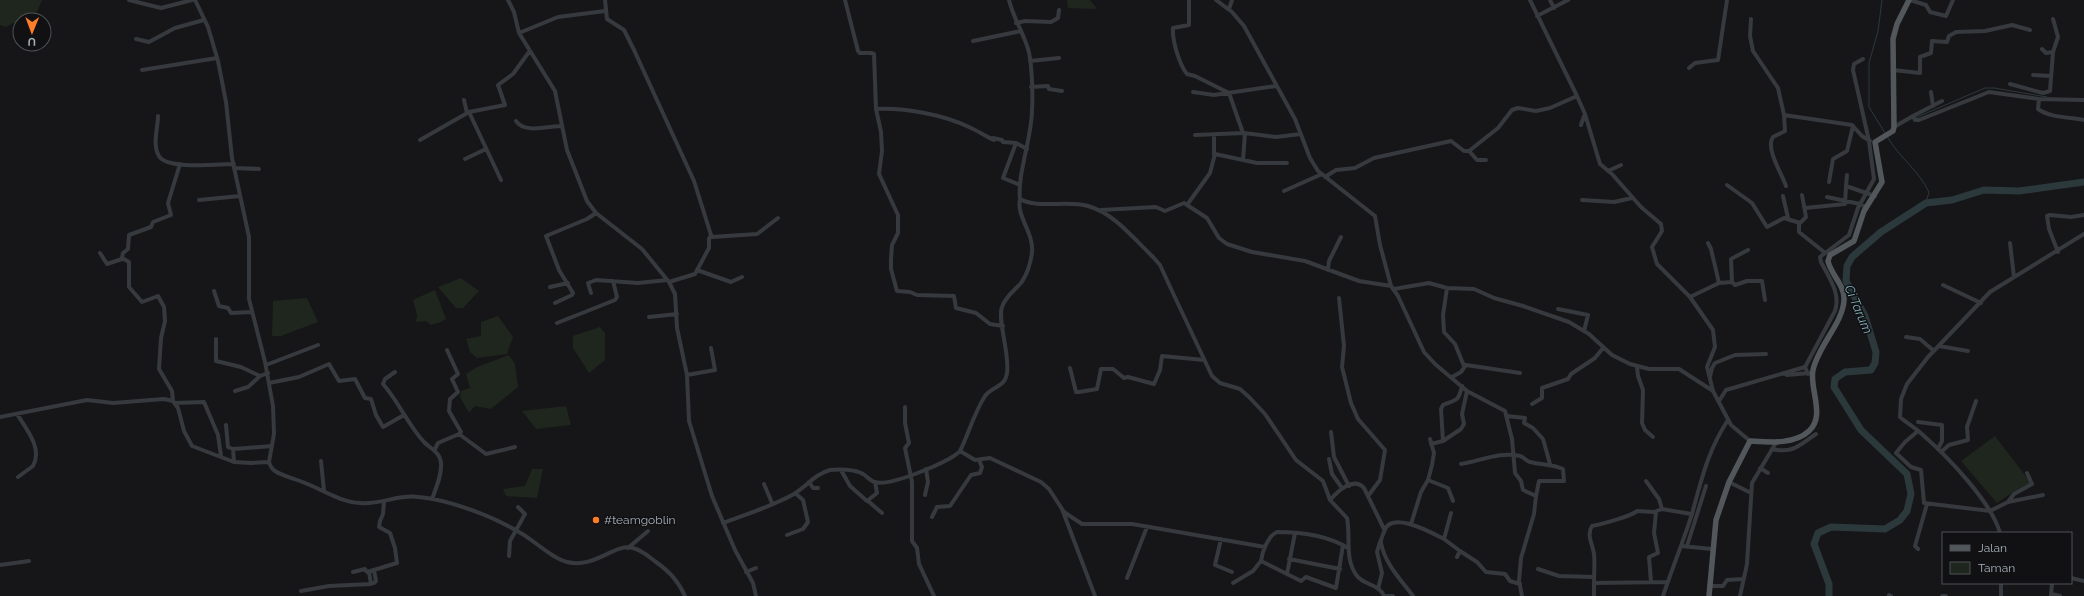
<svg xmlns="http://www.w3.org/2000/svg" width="2084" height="596" font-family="Raleway,sans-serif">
  <rect width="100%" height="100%" fill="#161618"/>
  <path fill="#1e261d" d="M0,0h42l-6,14 -6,6h-10v5l-5,-3 -9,5 -6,-2z
    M1067,0h23l7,9 -29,-1z
    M461,278l18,13 -16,17h-7l-18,-21z
    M435,290l11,29 -5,3 -10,3 -5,-4 -10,1 1,-7 -4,-15z
    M307,298l11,24 -37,14h-9l1,-35z
    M498,316l15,21 -6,17 -30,4 -7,-6 -4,-13 15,-3v-14z
    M600,327l5,6v27l-16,13 -16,-25v-12z
    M509,355l6,9 3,23 -27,22 -16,-3 -6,7 -9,-16 1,-6 9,-3 -4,-14 11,-7z
    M566,406l5,19 -35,4 -14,-18z
    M1995,436l36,47 -18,9 -16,11 -36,-42z
    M532,469h11l-6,29 -31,-2 -3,-7 22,-3z"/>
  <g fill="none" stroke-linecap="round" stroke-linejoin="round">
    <path stroke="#2b393d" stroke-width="1" d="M1882,0l-4,31 -9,32v44l16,26
      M1915,118l70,-30h9l53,9
      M1888,138c12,20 31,33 41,54l-3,11"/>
    <path stroke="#2b393d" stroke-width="7" d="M1829,596v-12l-15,-40 4,-11 13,-6 54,2 15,-9 7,-9 4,-17 -4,-20 -46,-44 -27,-43 1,-8 10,-7 26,-2 4,-7 1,-11 -11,-36 -19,-35 1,-15 5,-9 29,-25 45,-29 26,-3 32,-10 35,1 65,-9"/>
    <path stroke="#36393d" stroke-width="4" d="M129,0l32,8 31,-8
      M195,0l13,27 10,34 8,41 6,56 17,79v62l16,63 8,44 1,28 -5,28
      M508,0l6,12 5,21 36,58 12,59 20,51 9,12 46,36 27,33 6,12 2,34 10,47 2,46 23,75 23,54 18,33 3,13
      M605,0l2,19 17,11 10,20 60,131 17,54 -2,4v9l-14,26 -26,8
      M845,0l13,51 2,2h11l3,1 2,55 5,23 1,19 -3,23 19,41v18l-6,12 -1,14v10l6,22 13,1 7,3 37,1 2,12 20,5 14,11 13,2
      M1009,0c4,17 14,32 19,49 4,12 5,47 4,61 0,27 -15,65 -12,89 17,10 48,1 68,7 26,7 46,33 65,51l7,8 12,26 40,85 8,7 20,6 9,8 16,17 31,46 27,21 7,19 17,18c4,19 -3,41 10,58 7,9 22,8 27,20
      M1189,0v25l-16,3c-1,12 6,36 14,46l8,2 34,17 14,40
      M1216,0l16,12 12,14 51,93 15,39 8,13 57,45 5,29 11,41 7,10 26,56 11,12 32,27 38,20 7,28 3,34 6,8 2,9 13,6 -2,18 -13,44 -2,23 3,15
      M1530,0l47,96 8,18 15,50 12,10 29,33 20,17 1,7 -10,16 5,17 33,33 23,33 2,17 -8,20 6,24 18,34 19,16
      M1550,0l4,8
      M1910,0l16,5 4,7 16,4 7,-16
      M1229,9l3,-9
      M1537,16l31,-16
      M1751,19l-1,17 3,15 25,37 6,27 1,16 -12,6c-8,11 9,37 13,49
      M1016,23l9,-2 26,1 7,-4 1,-8
      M519,33l39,-16 47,-6
      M136,39l13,3 26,-14 29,-8
      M973,41l48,-10
      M2042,49l4,4 7,-1
      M1030,61l29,-3
      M1689,68l6,-5 23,-3 9,-60
      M142,70l75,-12
      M1893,70l27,3v-16l11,-4 1,-12 15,1 2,-6 7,-4 29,-1 27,-6 18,5
      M2033,75l18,1
      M2010,84l33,9 7,-2 3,-39 5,-15 -5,-18
      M1031,87l17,-1 1,3 13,2
      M1193,92l21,3 62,-9
      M1931,92l2,14
      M2039,99l-1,10c13,9 31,8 46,11
      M464,100l3,13
      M876,109c27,-2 68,6 93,18 9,4 16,9 25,13l-1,-2 9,2 1,2 13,1 11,6
      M469,112l32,68
      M1784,115l68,10 10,11 8,5
      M158,116c0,12 -6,29 1,40 8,14 59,8 75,8
      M1913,116l29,-15
      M516,121c8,13 33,5 46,5
      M1581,125l3,-9
      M1894,127l19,-11 2,4h4l70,-28 50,7 45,1
      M1214,134v21
      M1195,135l49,-2 32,4 25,-3
      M420,140l49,-28 36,-7 -7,-20 15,-11 16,-22
      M1016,143l-13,35 17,7
      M1469,151l29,-23 14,-18 6,-2 18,3 14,-3 27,-12
      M465,159l21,-10
      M1243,160l2,-27
      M235,168l24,1
      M1608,171l13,-6
      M1847,175l-1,11 29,10
      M1325,177l11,-7 19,-2 19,-10 77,-17 13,10h5l8,9h9
      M1829,182l4,-23 14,-8 6,-25
      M1727,185l25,18 15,24 17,-9 16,5
      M1284,191l38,-17
      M1802,195l4,22 -7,7v8l25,20
      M1783,196l5,22
      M1827,197l33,7 6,3
      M199,200l41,-4
      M1582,200l32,2 18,-4
      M1187,205l23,-32 5,-19 42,9h30
      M1805,208l40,-4 1,-18
      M1101,210l55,-3 9,4 19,-8 23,15 12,20 8,6 25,8 53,9 54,20 32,5
      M711,235l1,2 45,-3 21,-16
      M2010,243l4,34
      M2058,252l-9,-23 -2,-13 3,-1 21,2 13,-2
      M100,253l7,11 15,-5
      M697,270l34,12 11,-5
      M1328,270l1,-9 12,-24
      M1732,282l3,3 12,-4h15l3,19
      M1719,283l13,-1 -1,-23 17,-9
      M1943,285l38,18
      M550,287l18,-4
      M1447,288l-4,27 1,17 11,12 9,22
      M1394,289l35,-6 18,5 27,1 20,9 29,8 46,16 20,12 23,21 18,9 19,5h30l34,22
      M214,291l5,15 9,2 3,5 21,-1
      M591,293l-3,-10 8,-3 42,3 29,-3
      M1690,297l29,-14 -8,-34 -3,-6
      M1339,298l5,48 -2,21 9,36 7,16 27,31 -5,30 -12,16
      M555,303l17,-8 1,-2 -14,-23 -13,-34 41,-17 9,-6
      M1558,309l30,6 -4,16
      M649,317l28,-3
      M557,323l58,-23 2,-3 -4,-16
      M1906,337l14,2 14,12
      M216,339v22l25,6 19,9
      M1939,346l29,5
      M266,365l52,-20
      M1637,367l1,9 5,14 -1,33 3,7 8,7
      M1070,368l6,24h3l18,-3 4,-20h12l11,9 4,-1 26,7 6,-14 2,-14 42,4
      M395,372l-10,7 -2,5c16,18 25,41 41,58 7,7 16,10 17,21 1,12 -5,25 -9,36
      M1784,373l3,2 22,-2
      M1808,374l-3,-7 30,-56c6,-18 -6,-33 -14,-49l-1,-5 29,-22 9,-27 16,-29 -5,-38 -16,-71 1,-6 9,-5
      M687,375l28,-5 -4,-22
      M1452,377l9,-5 5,-7 54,8
      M1710,377l2,-9 3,-5 20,-8 31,-1
      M269,383l30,-6 30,-13 10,17 16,-2 10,19 6,1 5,16 7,12 21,-12
      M235,391l13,-4 12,-11 8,-3
      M173,401l-1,-10 -13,-22 2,-31 4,-17 -1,-14 -6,-11 -16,6 -13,-15v-25l-7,-4 1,-5 5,-4 1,-14 22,-8 2,-5 18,-7 -3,-12 12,-39
      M1719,401l7,-11 79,-23
      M175,403l29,-1 14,33 3,21
      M1532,404l10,-6v-10l26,-9 3,-5 24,-16 8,-10
      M905,407v16l4,20 -4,5 7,34v59l5,7 2,16 15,32
      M17,414c9,15 26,34 16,52l-15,11
      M1507,416l18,2 -1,5 9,5 10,11 7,25
      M0,417l87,-17 26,3 51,-4 9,2 5,7 6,23 8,15 42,16 17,1 18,-1c1,4 2,6 6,9 8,5 17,7 25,10 20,7 39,21 60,22 20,2 39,-9 59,-6 31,3 73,19 100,35 15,8 32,26 48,30 28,7 47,-19 66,-14 9,2 16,9 23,14 14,10 22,19 29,34
      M1918,422l24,3v16l-4,8
      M226,425l2,22 5,2 1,13
      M1918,431l-13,11 -9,11 15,14 10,3 3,33 66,8 18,-9 35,-7
      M1331,432l3,25 15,29
      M459,434l27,20 29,-7
      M1443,441l-2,-32 2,-4c13,-6 15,-2 19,-19
      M1431,444l12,-3 18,-12 3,-5 -2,-10 5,-23
      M233,449l39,-3
      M435,449l3,-6 21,-9 2,-2 -12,-21 1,-12 8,-7 -6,-13 6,-5 -11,-24
      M1772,449c21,5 27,-4 44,-15
      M960,451c9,-18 14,-38 25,-55 7,-10 20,-8 22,-23 3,-19 -10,-54 -5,-66 3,-10 12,-16 19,-24 6,-8 10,-21 11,-31 2,-19 -16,-36 -12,-53
      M1941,452l8,-7 19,-5 -1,-13 9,-26
      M1329,459l3,15 10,14
      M321,461l3,30
      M1461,464c19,-3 40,-13 59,-8 4,1 6,5 10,6 12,3 22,2 33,7l1,12h-25l-3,15
      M1760,468l8,5
      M841,470l9,16 17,15 10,-8 -2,-11
      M1428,480l20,8 5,13
      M1646,481l13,18 3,10
      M809,482l4,6h5
      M1729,482l22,11
      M764,484l8,19
      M925,495l3,-13 -2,-13
      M1330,500c7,-8 23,-24 34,-12l20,41
      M868,501l14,12
      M2008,502l6,-8 18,-10 -5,-11
      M1062,509l33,87
      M932,517l5,-10 13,-1 21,-31 9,-2 2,-6 -3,-7
      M723,523c24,-9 50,-17 71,-29 13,-8 21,-20 36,-24 8,-1 25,-1 33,4 4,2 7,7 12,8 14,5 75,-20 85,-31l15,9 15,-2 51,24 8,7 15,23 18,12h50l133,23
      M1411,524l10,-32 7,-12 4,-15 2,-12 -4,-14
      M2000,533c-8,-30 -52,-76 -76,-97 -7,-7 -16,-12 -24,-19l1,-18 6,-15 21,-27 62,-65 94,-58
      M787,535l16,-6 5,-7 -5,-22 -8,-7
      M1221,539l-6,26 17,7
      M1444,539l16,12 -3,6
      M1343,545l-7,43 -30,-11 -5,4 -40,-20c1,-9 7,-25 16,-29 24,0 50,3 71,16
      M1681,546l31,3
      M1687,546l19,-60
      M628,548l20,-17
      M1918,549l-3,-3 12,-42
      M1460,551l17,11 9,10 19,2 5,7 10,3
      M509,556l1,-15 15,-27 -7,-7
      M1289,559l51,10
      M0,565l29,-4
      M1538,569l21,7 35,1
      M353,572l12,-3 2,3 30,-9 -2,-15 -5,-15 -11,-6 1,-6 3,-7 1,-12
      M746,572l10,-4
      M1287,574l8,-41
      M1127,578l20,-51
      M2071,578l13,3
      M1651,582l-2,-25 9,-4 -4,-20 2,-21
      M1668,582l-74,1c0,-10 1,-20 0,-29 -1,-9 -8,-19 -2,-28 10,-2 40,-10 45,-15l17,1 8,-3 29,5
      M374,583l2,-2 -2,-11
      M1233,583l20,-12 8,-10
      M1594,583v13
      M1709,586h14l4,-6 17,-1
      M1378,589l4,-16 -5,-21 3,-10
      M301,591l28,-5 42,-2 -2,-12
      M2051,594l9,2
      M1889,595l2,1
      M1385,596h8
      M1413,596c-12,-16 -28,-32 -32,-53 -1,-3 2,-8 3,-11 6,-23 48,1 60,7l7,-26
      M1663,596c9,-27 20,-54 29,-82 9,-33 16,-64 36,-94
      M1740,596l7,-32 5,-81 25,-42
      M1942,596h4
      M2001,596v-13
      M2051,596l1,-13"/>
    <path stroke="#52575c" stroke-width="5.5" d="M1709,596l7,-76 13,-38 21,-41c18,1 44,4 59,-10 17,-15 0,-43 4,-61 5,-24 30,-47 31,-70 1,-15 -13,-25 -16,-39l2,-6 24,-14 10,-30 18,-29 -7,-40 18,-11 1,-4 -1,-88 4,-15 12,-24"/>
  </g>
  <circle fill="#fe7d28" stroke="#111113" stroke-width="1.5" cx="596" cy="520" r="4"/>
  <g text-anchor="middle" stroke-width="3" stroke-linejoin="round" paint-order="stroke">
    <g font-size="12" fill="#a7b1b9" stroke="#111113" text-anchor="start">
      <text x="604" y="524">#teamgoblin</text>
    </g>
    <g font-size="13" font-style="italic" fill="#7caab6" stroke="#111113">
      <text transform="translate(1859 309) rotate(67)" y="5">Ci Tarum</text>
    </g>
  </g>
  <rect x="1942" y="532" width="130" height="52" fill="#111113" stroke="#4d5155"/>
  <rect x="1950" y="545" width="20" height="6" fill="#52575c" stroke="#4d5155"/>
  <text x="1978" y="552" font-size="12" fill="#a7b1b9">Jalan</text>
  <rect x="1950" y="562" width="20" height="12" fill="#1e261d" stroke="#4d5155"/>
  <text x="1978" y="572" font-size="12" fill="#a7b1b9">Taman</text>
  <g transform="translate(32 32) rotate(181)"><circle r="19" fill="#111113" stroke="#4d5155"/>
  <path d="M0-3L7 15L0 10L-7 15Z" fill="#fe7d28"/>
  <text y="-6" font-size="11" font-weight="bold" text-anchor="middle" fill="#a7b1b9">U</text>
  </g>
</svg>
